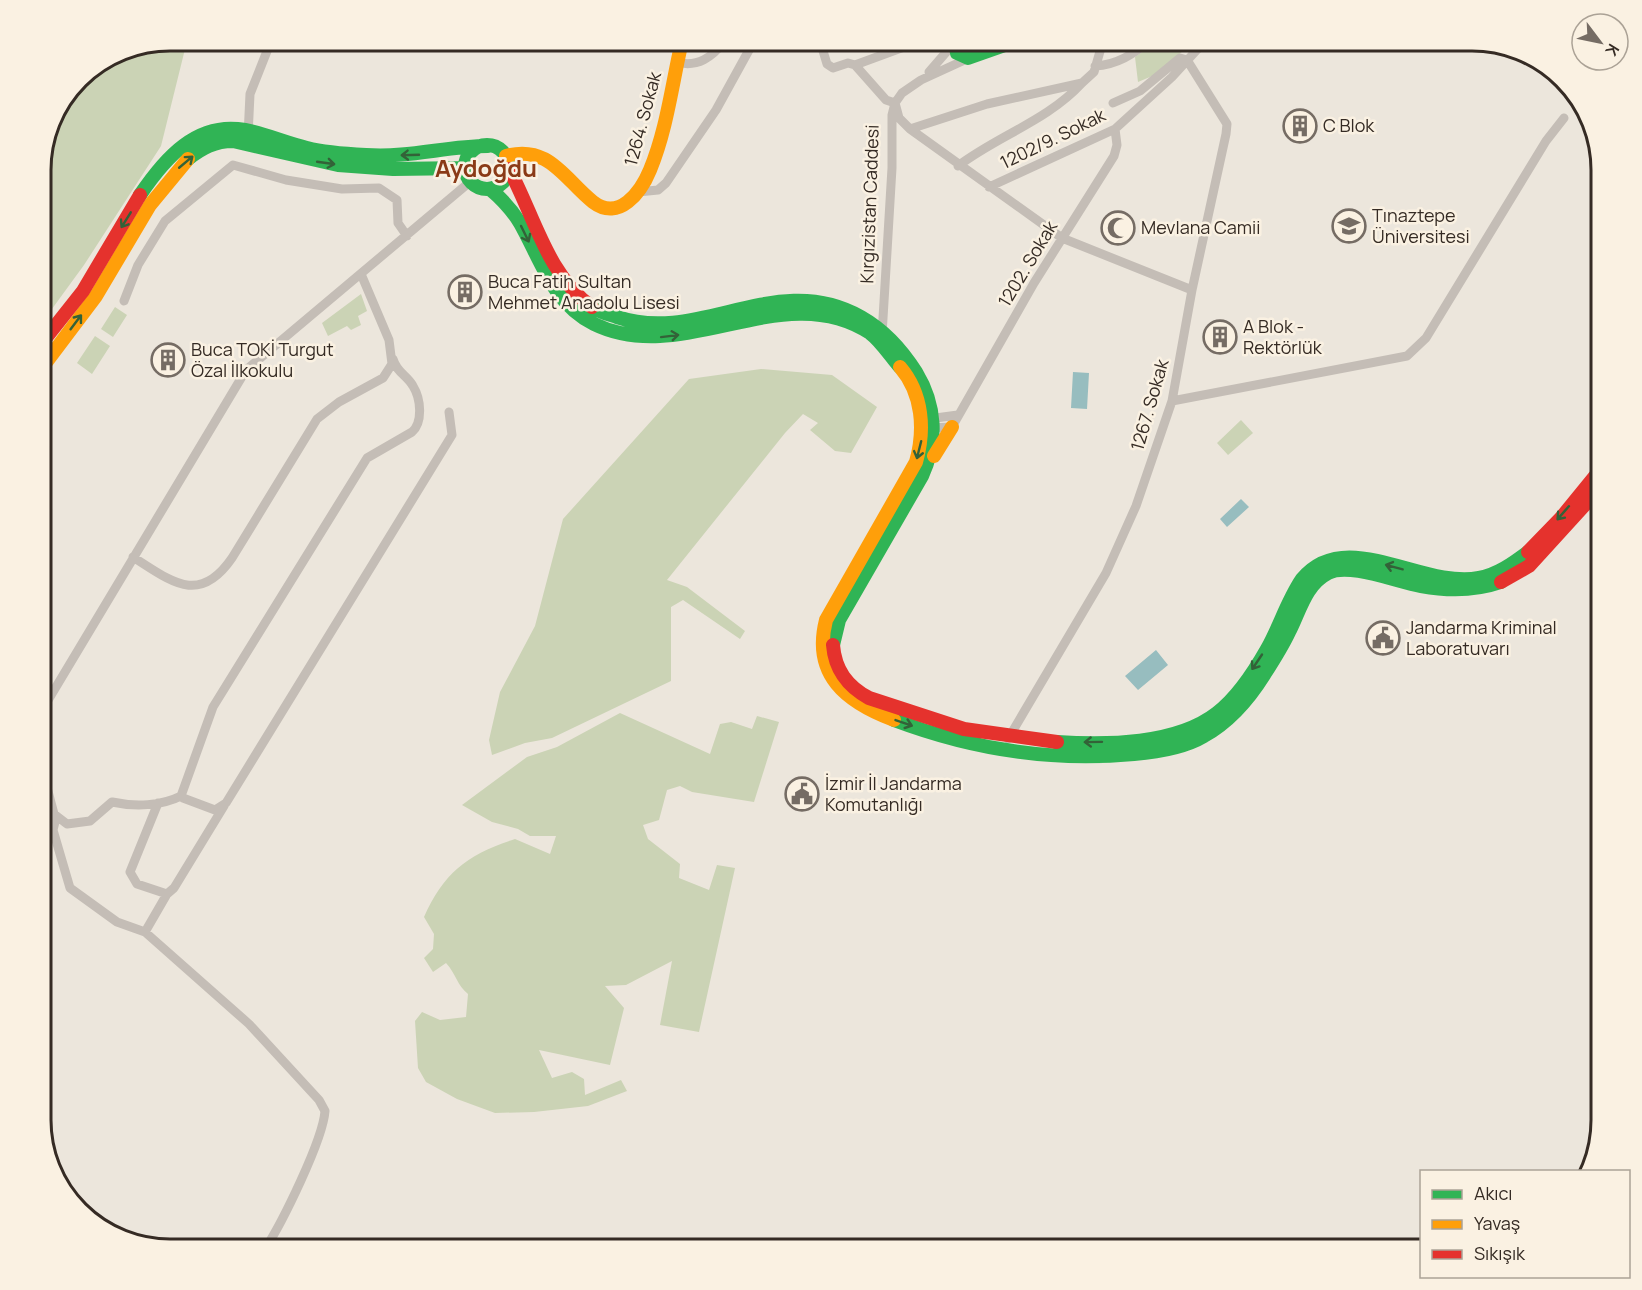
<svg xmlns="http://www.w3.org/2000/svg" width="1642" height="1290" font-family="Manrope,sans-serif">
  <rect width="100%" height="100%" fill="#ece6dc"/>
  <path fill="#cbd3b5" d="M170,41h17l-26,105 -77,119 -43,59v-163l13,-48 30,-40 37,-23z
    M1158,41h36l-37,33 -19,8 -3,-25z
    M361,294l6,17 -9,5 3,9 -10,5 -4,-4 -19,10 -6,-13z
    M115,307l12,8 -14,22 -12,-8z
    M95,336l15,10 -18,28 -15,-11z
    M761,369l71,6 45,32 -26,46 -16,-2 -25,-21 8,-7 -15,-9 -18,19 -118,147 20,7 58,44 -5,8 -57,-39 -12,7v74l-119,57 -27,5 -33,12 -3,-15 11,-48 35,-66 28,-107 126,-140z
    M1241,420l12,13 -25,22 -11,-12z
    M620,713l90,41 10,-30 11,-2 21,7 5,-13 22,6 -25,80 -62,-10 -12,-6 -13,4 -8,30 -16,5 5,14 32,25 -1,14 30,12 8,-25 18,3 -36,164 -39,-7 12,-64 -46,24 -21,1 19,22 -14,57 -71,-15 13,28 20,-6 12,7 1,16 36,-15 6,11 -39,15 -54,6 -39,1 -38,-14 -31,-17 -8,-14 -3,-47 7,-9 18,8 26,-3 2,-23c-11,-9 -12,-20 -22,-31l-13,9 -9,-14 9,-9 1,-15 -10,-17c20,-45 44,-63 91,-78l35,15 6,-18h-26l-12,-7 -26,-7 -30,-17 65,-48 30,-10z"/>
  <path fill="#97bdbf" d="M1073,372l16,1 -2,36 -16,-1z
    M1241,499l8,8 -22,20 -7,-8z
    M1156,650l12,15 -30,25 -13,-14z"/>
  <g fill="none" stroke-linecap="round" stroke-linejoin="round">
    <path stroke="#c4bdb6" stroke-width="9" d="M820,41l7,23 6,4 15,-5 7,2 49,-18 7,-6
      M676,62c22,6 36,-5 49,-21
      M855,65l31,35 9,3
      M1095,66c22,-1 38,-12 55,-25
      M929,72l26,-30
      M1082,83l12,-11 9,-31
      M895,103l4,15 11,11 152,109 130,52
      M910,129l77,-25 95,-21c-35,38 -83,52 -124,83
      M248,136l2,-42 21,-53
      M989,187l126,-58 57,-52 33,-36
      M638,192l20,-2 8,-7 50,-73 38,-69
      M124,301l14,-36 27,-44 68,-56 53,15 56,9 37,-1 18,12 1,23 9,13
      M882,335l10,-167v-53l3,-12 7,-10 19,-13 48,-22
      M393,359c4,14 14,16 20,27 8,13 10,36 -1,46l-45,26 -154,249 -32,89 2,2 32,12 11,-7 226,-368 -3,-23
      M1172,401l235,-45 19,-18 120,-197 18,-23
      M928,419l30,-4
      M929,428l23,-1 82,-144 80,-127 3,-11 -2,-16
      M133,557c38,24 66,49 99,1l85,-139 22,-17 44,-24 9,-14 -3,-24 -28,-66
      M41,712l205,-342 225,-189
      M1008,739l98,-166 30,-67 36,-105 20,-111 34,-156 1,-10 -40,-64 -7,-2 -40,33 -27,12
      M41,765l13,49 13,10 23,-3 22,-19c23,5 49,4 69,-6
      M158,803l-28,69 7,12 30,10 7,-6 50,-82
      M56,818l-3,12 17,58 47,34 28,10 104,92 70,76 6,11c-2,29 -43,112 -60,138
      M145,932l22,-38"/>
    <path stroke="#30b455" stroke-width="14" d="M955,41l2,12 11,5 48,-17
      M465 167a22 22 0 1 1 44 0a22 22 0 1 1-44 0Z
      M188,159c14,-11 27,-18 45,-18l105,24 55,4 73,-1
      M490,189c12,10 22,21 30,34 21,37 33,81 74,101 90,44 189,-48 276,9 11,8 21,24 30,34
      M140,195c25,-37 57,-74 105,-65 21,4 41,13 62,18 19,5 39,6 59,7 44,3 80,-9 122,-9
      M592,307c7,5 16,7 25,10 83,28 160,-48 244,0 23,13 41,33 55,55 20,33 22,69 6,104l-83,144 -6,25
      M894,720c77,29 158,42 240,34 24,-2 50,-6 70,-18 25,-14 45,-37 60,-61 9,-14 18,-28 25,-43 11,-21 16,-47 39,-59 21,-11 69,9 93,13 27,5 54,5 80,-4
      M1057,742c49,3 119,3 160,-29 21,-16 37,-41 50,-64 13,-23 20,-48 35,-70 44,-53 119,10 177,-1 19,-4 33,-14 49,-26"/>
    <path stroke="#ff9f0a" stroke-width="14" d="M506,156c43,-12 59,24 87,46 26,20 48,-10 57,-32 17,-41 22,-86 32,-129
      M41,369l55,-73 54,-91 38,-46
      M934,456l18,-29
      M894,720c-48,-18 -82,-45 -68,-100l90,-158c9,-32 7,-68 -16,-95"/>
    <path stroke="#e5322d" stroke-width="14" d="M509,169c25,46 38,106 83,138
      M41,344l42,-53 57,-96
      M1528,552l33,-34 40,-49
      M1501,582l28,-16 72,-79
      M833,645c2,25 14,41 36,53l95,31 93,13"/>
  </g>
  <defs><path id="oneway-shaft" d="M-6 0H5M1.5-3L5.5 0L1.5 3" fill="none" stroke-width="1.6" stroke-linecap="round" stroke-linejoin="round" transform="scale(1.5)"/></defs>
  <g stroke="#336238">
    <use href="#oneway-shaft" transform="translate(410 155) rotate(178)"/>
    <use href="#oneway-shaft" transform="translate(186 162) rotate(-40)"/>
    <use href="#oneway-shaft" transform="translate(326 163) rotate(8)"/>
    <use href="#oneway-shaft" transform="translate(126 220) rotate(122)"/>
    <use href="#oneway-shaft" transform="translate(525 234) rotate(64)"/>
    <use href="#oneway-shaft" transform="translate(76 322) rotate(-53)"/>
    <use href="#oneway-shaft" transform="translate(670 336) rotate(-7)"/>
    <use href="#oneway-shaft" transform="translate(919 450) rotate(104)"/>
    <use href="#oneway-shaft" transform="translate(1563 513) rotate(131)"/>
    <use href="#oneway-shaft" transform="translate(1394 567) rotate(-165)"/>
    <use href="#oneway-shaft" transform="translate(1257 662) rotate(124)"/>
    <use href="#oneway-shaft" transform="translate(904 723) rotate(19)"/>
    <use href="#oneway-shaft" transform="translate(1093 742) rotate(179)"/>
  </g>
  <defs>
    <symbol id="building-ring" viewBox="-11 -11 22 22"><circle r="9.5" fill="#faf1e2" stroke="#756c64" stroke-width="1.5"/><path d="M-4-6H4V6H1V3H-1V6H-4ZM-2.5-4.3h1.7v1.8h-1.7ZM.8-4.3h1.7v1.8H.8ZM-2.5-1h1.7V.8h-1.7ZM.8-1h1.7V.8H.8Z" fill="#756c64"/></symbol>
    <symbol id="university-ring" viewBox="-11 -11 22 22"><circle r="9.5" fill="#faf1e2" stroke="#756c64" stroke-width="1.5"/><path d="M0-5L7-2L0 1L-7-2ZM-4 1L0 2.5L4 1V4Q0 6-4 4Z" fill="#756c64"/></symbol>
    <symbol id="mosque-ring" viewBox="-11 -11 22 22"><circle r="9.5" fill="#faf1e2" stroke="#756c64" stroke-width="1.5"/><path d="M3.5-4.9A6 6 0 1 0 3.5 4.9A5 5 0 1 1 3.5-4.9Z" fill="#756c64"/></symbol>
    <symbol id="civic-ring" viewBox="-11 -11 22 22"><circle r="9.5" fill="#faf1e2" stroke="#756c64" stroke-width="1.5"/><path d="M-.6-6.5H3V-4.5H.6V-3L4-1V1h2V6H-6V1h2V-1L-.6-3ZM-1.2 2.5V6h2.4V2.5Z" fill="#756c64"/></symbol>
  </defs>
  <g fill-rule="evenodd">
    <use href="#building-ring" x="1281" y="107" width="38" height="38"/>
    <use href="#university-ring" x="1330" y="207" width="38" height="38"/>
    <use href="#mosque-ring" x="1099" y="209" width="38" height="38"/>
    <use href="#building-ring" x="446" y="273" width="38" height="38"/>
    <use href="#building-ring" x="1201" y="318" width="38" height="38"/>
    <use href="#building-ring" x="149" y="341" width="38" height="38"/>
    <use href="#civic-ring" x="1364" y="619" width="38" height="38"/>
    <use href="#civic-ring" x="783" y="775" width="38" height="38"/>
  </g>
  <g text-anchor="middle" stroke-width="5" stroke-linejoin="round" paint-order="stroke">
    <g font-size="18" fill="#352b24" stroke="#faf1e2">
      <text transform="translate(643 119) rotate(-75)" y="6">1264. Sokak</text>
      <text transform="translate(1053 139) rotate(-26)" y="6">1202/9. Sokak</text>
      <text transform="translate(870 204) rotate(-88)" y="6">Kırgızistan Caddesi</text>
      <text transform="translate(1028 264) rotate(-59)" y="6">1202. Sokak</text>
      <text transform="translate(1150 405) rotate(-74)" y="6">1267. Sokak</text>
    </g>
    <g font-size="18" fill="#352b24" stroke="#faf1e2" text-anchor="start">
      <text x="1323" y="132">C Blok</text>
      <text x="1372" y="222">Tınaztepe<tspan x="1372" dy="21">Üniversitesi</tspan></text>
      <text x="1141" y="234">Mevlana Camii</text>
      <text x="488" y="288">Buca Fatih Sultan<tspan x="488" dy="21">Mehmet Anadolu Lisesi</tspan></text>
      <text x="1243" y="333">A Blok -<tspan x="1243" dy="21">Rektörlük</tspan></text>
      <text x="191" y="356">Buca TOKİ Turgut<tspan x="191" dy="21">Özal İlkokulu</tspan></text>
      <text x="1406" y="634">Jandarma Kriminal<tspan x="1406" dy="21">Laboratuvarı</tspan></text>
      <text x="825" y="790">İzmir İl Jandarma<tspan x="825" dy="21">Komutanlığı</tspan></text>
    </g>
    <g font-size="24" font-weight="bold" fill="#8a3a17" stroke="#faf1e2">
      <text x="486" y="177">Aydoğdu</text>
    </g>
  </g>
  <path d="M0 0H1642V1290H0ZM170 51H1472A119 119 0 0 1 1591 170V1120A119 119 0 0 1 1472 1239H170A119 119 0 0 1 51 1120V170A119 119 0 0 1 170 51Z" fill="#faf1e2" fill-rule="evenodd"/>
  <path fill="none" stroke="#352b24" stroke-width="3" d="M170 51H1472A119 119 0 0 1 1591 170V1120A119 119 0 0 1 1472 1239H170A119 119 0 0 1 51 1120V170A119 119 0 0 1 170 51Z"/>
  <rect x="1420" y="1170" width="210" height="108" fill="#faf1e2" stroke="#aba296" stroke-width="1.5"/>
  <rect x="1432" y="1190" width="30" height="9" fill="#30b455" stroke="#aba296" stroke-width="1.5"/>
  <text x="1474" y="1200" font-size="18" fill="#352b24">Akıcı</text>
  <rect x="1432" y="1220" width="30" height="9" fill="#ff9f0a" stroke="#aba296" stroke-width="1.5"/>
  <text x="1474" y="1230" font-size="18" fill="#352b24">Yavaş</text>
  <rect x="1432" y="1250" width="30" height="9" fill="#e5322d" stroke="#aba296" stroke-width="1.5"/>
  <text x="1474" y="1260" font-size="18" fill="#352b24">Sıkışık</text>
  <g transform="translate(1600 42) rotate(122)"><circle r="28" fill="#faf1e2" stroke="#aba296" stroke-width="1.5"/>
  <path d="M0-4.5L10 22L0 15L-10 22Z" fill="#756c64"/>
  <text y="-9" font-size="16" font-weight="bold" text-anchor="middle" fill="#352b24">K</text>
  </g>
</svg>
